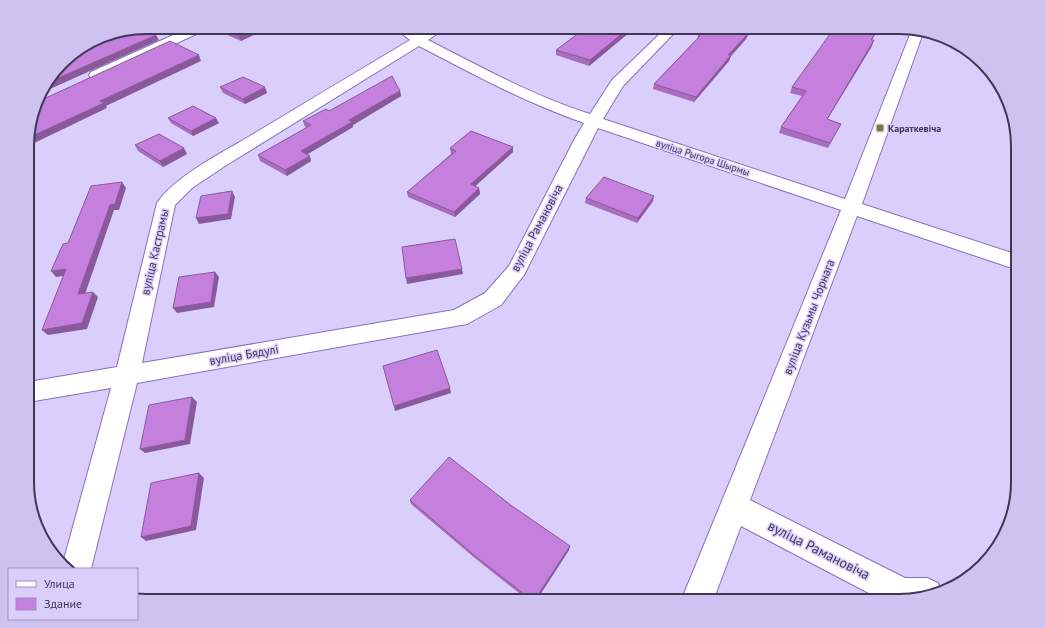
<svg xmlns="http://www.w3.org/2000/svg" width="1045" height="628" font-family="'PT Sans',sans-serif">
  <rect width="100%" height="100%" fill="#dacefd"/>
  <g fill="none" stroke-linecap="round" stroke-linejoin="round">
    <defs>
      <path id="minor" d="M191,27h16l-2,3 -104,48 -5,1 -5,-1 -2,-3 2,-3z
        M393,27h14l12,8 13,-8h15l-19,13c53,27 105,56 162,74l22,-34 55,-53h13l-57,59 -20,33 242,80 66,-167 1,-2 11,3 -61,171 156,51v15l-161,-54 -107,284 155,78h22l11,5 3,7 -34,11h-23l-143,-75 -28,75h-32l160,-391 -243,-82 -74,147 -23,30 -34,19 -330,59 -46,186h-22l-6,-6 48,-175 -83,14v-20l89,-15 40,-164c17,-26 66,-51 93,-67 53,-32 106,-64 160,-96zM419,46c54,28 107,57 165,77l-11,19 -64,124 -24,27 -31,17 -312,53 33,-158 17,-17 33,-22z"/>
    </defs>
    <use href="#minor" stroke="#8772ba" stroke-width="2"/>
    <use href="#minor" fill="#fff" fill-rule="evenodd"/>
  </g>
  <path fill="#a96dbe" d="M209,27h61l-29,14z
    M488,27h27l-9,6z
    M636,27l-47,39 -33,-11v-5z
    M834,27h45l-7,13v6l-45,73 14,5 -13,24 -49,-15 2,-6 21,-31 -12,-3 2,-6 43,-59h-1z
    M748,35l-2,4 -15,17 -2,5 -35,41 -41,-13 1,-5 43,-45 1,-3z
    M220,87l47,6 -22,11 -22,-11z
    M400,91l1,5 -48,29v2l-46,27 4,7 -24,15 -27,-15 -2,-6 49,-27 -2,-1 -2,-6 26,-10z
    M168,118l51,5 -26,13 -22,-13z
    M135,145l52,9 -24,13 -25,-16z
    M513,147v5l-38,34 4,2 1,6 -25,23 -47,-20 -1,-5 44,-38 -1,-6z
    M586,198l67,3 -16,22 -52,-20z
    M410,500l102,6 58,40 -1,4 -33,51h-7l-53,-42 -65,-55z
    M804,594l10,7h-16l1,-4z"/>
  <path fill="#8a599b" d="M258,27h12l-29,14 -2,-5z
    M507,27h8l-9,6v-5z
    M630,27h6l-47,39 1,-6z
    M752,27h3l-7,8 -2,4 -15,17 -2,5 -35,41 2,-5 32,-42z
    M156,35l3,5 -120,54 8,-11z
    M874,40l-2,6 -48,79 3,-6z
    M199,55l2,6 -95,45 1,2 -79,38v-8l72,-37z
    M265,87l2,6 -22,11 -2,-5z
    M400,91l1,5 -48,29v2l-50,30 -2,-6 48,-31z
    M216,118l3,5 -26,13 -2,-5z
    M513,147v5l-42,38v-6z
    M184,148l3,6 -24,13 -3,-6z
    M310,156l1,5 -24,15 -2,-6z
    M122,182l4,6 -7,22h-5l-31,90 -5,-6 32,-89z
    M479,188l1,6 -25,23 -1,-5z
    M232,191l3,6 -4,22 -32,5 -3,-6z
    M654,196l-1,5 -16,22 1,-5z
    M66,269l5,6 -15,2 -5,-6z
    M462,269l1,5 -56,10 -1,-6z
    M215,272l4,5 -5,30 -37,6 -4,-5z
    M93,292l5,5 -11,32 -39,6 -6,-5z
    M450,388l1,5 -56,18 -1,-5z
    M192,397l5,5 -7,42 -45,9 -5,-4z
    M28,428l6,5 -6,17z
    M199,473l5,5 -8,52 -50,11 -5,-4z
    M570,546l-1,4 -33,51h-2z
    M195,596l5,3 3,2h-2z"/>
  <path fill="#c57fdd" stroke="#8a599b" d="M219,27h39l-19,9z
    M587,27h43l-40,33 -34,-10z
    M707,27h45l-6,6 2,1 -20,21h3l-35,42 -42,-13 46,-48h-2z
    M835,27h44l-8,13h3l-47,79 14,5 -11,19 -49,-16 25,-36 -14,-4z
    M142,28l14,7 -109,48 20,-26 34,-21z
    M170,41l29,14 -99,46 4,2 -76,35v-7l9,-29z
    M392,76l8,15 -51,29 3,2 -51,29 9,5 -25,14 -27,-15 53,-30 -8,-4 23,-12 3,2z
    M243,77l22,10 -22,12 -23,-12z
    M193,106l23,12 -25,13 -23,-13z
    M471,131l42,16 -42,37 8,4 -25,24 -47,-20 49,-41 -6,-3z
    M159,134l25,14 -24,13 -25,-16z
    M604,177l50,19 -16,22 -52,-20z
    M122,182l-7,22 -5,1 -32,89 15,-2 -11,31 -40,7 24,-61 -15,2 12,-27 5,-1 23,-57z
    M232,191l-4,23 -32,4 5,-22z
    M455,239l7,30 -56,9 -4,-31z
    M215,272l-4,30 -38,6 6,-31z
    M437,350l13,38 -56,18 -11,-40z
    M192,397l-7,43 -45,9 9,-44z
    M449,457l63,49 58,40 -36,55h-1l-58,-45 -65,-56z
    M199,473l-8,53 -50,11 10,-54z
    M804,594l10,7h-13z
    M195,596l6,5h-11z"/>
  <rect fill="#727e2a" stroke="#dacefd" stroke-width="1.5" x="876" y="124" width="8" height="8" rx="2"/>
  <g text-anchor="middle" stroke-width="3" stroke-linejoin="round" paint-order="stroke">
    <g font-size="10" font-weight="bold" fill="#403756" stroke="#dacefd" text-anchor="start">
      <text x="888" y="132">Караткевіча</text>
    </g>
    <g font-size="10" fill="#403756" stroke="#dacefd">
      <text transform="translate(703 157) rotate(18)" y="4">вуліца Рыгора Шырмы</text>
    </g>
    <g font-size="12" fill="#403756" stroke="#dacefd">
      <text transform="translate(537 228) rotate(-62)" y="4">вуліца Рамановіча</text>
      <text transform="translate(155 252) rotate(-77)" y="4">вуліца Кастрамы</text>
      <text transform="translate(809 317) rotate(-69)" y="4">вуліца Кузьмы Чорнага</text>
      <text transform="translate(244 355) rotate(-10)" y="4">вуліца Бядулі</text>
    </g>
    <g font-size="14" fill="#403756" stroke="#dacefd">
      <text transform="translate(819 550) rotate(27)" y="5">вуліца Рамановіча</text>
    </g>
  </g>
  <path d="M0 0H1045V628H0ZM146 34H899A112 112 0 0 1 1011 146V482A112 112 0 0 1 899 594H146A112 112 0 0 1 34 482V146A112 112 0 0 1 146 34Z" fill="#cec2f0" fill-rule="evenodd"/>
  <path fill="none" stroke="#403756" stroke-width="2" d="M146 34H899A112 112 0 0 1 1011 146V482A112 112 0 0 1 899 594H146A112 112 0 0 1 34 482V146A112 112 0 0 1 146 34Z"/>
  <rect x="8" y="568" width="130" height="52" fill="#dacefd" stroke="#9c92ba"/>
  <rect x="16" y="581" width="20" height="6" fill="#ffffff" stroke="#9c92ba"/>
  <text x="44" y="588" font-size="12" fill="#403756">Улица</text>
  <rect x="16" y="598" width="20" height="12" fill="#c57fdd" stroke="#9c92ba"/>
  <text x="44" y="608" font-size="12" fill="#403756">Здание</text>
</svg>
